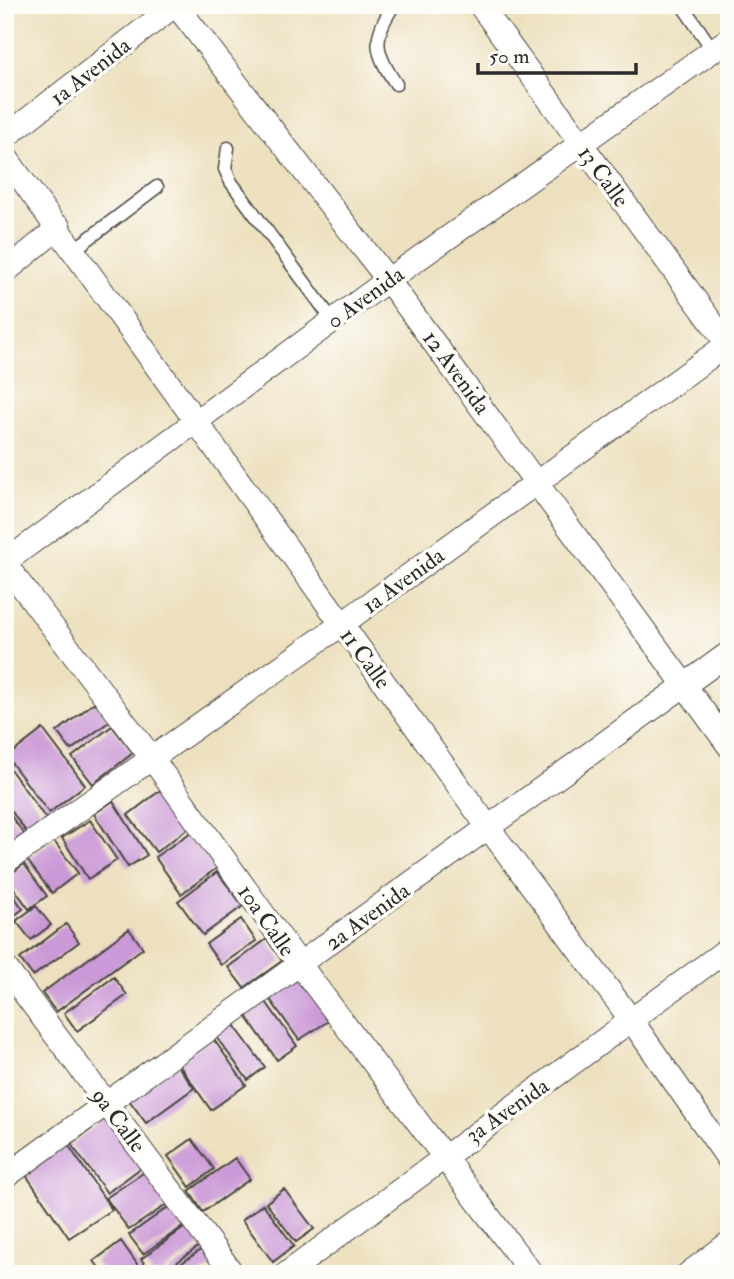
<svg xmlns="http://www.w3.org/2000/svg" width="734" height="1279" font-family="'IM FELL Double Pica',serif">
  <rect width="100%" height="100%" fill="#fdfcf7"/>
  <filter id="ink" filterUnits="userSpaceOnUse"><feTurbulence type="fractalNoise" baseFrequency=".0143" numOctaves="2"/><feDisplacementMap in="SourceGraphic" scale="14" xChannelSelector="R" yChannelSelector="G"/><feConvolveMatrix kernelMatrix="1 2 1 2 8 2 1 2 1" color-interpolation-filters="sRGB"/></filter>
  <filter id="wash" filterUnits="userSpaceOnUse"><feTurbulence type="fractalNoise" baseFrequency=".00686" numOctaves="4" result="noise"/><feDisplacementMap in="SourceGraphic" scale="28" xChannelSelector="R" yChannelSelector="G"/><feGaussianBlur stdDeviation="1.57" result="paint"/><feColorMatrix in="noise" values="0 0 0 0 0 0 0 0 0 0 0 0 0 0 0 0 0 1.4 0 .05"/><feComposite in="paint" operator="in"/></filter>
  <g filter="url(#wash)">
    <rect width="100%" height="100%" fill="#ede0bf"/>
    <g id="blocks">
      <path fill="#ca99d7" d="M95,702l15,19 -39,29 -14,-18z
        M112,726l21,27 -40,31 -21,-27z
        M43,729l42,56 -36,28 -42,-56z
        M5,762l41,57 -19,14 -22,-31z
        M162,789l28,38 -34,25 -28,-37z
        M113,801l34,54 -19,12 -34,-53z
        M5,808l19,26 -19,14z
        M90,820l27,40 -29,19 -26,-41z
        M196,829l25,36 -40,29 -26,-37z
        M53,840l25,33 -26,20 -25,-33z
        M24,864l23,32 -18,13 -23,-32z
        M217,872l26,34 -40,29 -25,-34z
        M5,884l18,25 -18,13z
        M36,906l15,19 -20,15 -15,-19z
        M241,919l15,22 -35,24 -15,-21z
        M66,924l13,18 -46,34 -13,-17z
        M129,929l14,19 -87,64 -14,-19z
        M267,939l15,22 -38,27 -16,-21z
        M114,977l13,18 -50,36 -13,-18z
        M301,977l29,43 -31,20 -30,-42z
        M264,999l33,47 -20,14 -33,-47z
        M231,1021l34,46 -17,13 -34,-46z
        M212,1037l34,48 -35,25 -34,-48z
        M177,1065l17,23 -48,35 -17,-23z
        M106,1118l36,49 -35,26 -36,-49z
        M192,1139l22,30 -24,18 -22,-31z
        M67,1143l45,67 -43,28 -45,-66z
        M235,1158l15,21 -47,33 -14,-21z
        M146,1171l23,32 -40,27 -23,-32z
        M284,1189l30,40 -18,13 -30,-39z
        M263,1204l31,42 -21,16 -31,-42z
        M170,1206l14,20 -41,28 -14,-19z
        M188,1225l14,19 -41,30h-9l-11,-15z
        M121,1241l23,33h-40l-10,-13z
        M205,1247l11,16 -15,11h-35z"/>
    </g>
  </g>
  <g filter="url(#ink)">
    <use href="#blocks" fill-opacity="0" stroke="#484641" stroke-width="2"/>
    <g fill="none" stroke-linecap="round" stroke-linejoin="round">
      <defs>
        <path id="lane" d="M394,5c-23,33 -19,48 2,79
          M682,5l31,45
          M228,148l-3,21 6,13 102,139
          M75,249l82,-62"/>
        <path id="street" d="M176,5l212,275 341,466
          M480,5l249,341
          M5,137l170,-132
          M5,156l483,671 144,194 97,139
          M5,272l54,-45
          M5,562l383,-282 341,-241
          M5,564l146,193 149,208 232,309
          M5,862l337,-238 387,-281
          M5,967l228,307
          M5,1177l724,-524
          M286,1274l443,-326
          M688,1274l41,-31"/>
      </defs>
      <use href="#lane" stroke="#484641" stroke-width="15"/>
      <use href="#street" stroke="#484641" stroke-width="25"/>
      <use href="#lane" stroke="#fff" stroke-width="12"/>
      <use href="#street" stroke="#fff" stroke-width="23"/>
    </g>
  </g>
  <g text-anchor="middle" stroke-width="7" stroke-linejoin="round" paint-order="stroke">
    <g font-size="23" fill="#2b2b2b" stroke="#fdfcf7">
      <text transform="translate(90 71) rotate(-38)" y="8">1a Avenida</text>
      <text transform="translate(604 176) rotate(54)" y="8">13 Calle</text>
      <text transform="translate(365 297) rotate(-36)" y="8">0 Avenida</text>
      <text transform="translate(457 372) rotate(54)" y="8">12 Avenida</text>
      <text transform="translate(403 580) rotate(-36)" y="8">1a Avenida</text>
      <text transform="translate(366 658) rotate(54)" y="8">11 Calle</text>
      <text transform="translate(367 916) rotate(-36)" y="8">2a Avenida</text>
      <text transform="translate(267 920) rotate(55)" y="8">10a Calle</text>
      <text transform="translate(507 1110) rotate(-35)" y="8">3a Avenida</text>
      <text transform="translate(119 1120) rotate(53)" y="8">9a Calle</text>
    </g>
  </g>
  <rect width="734" height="1279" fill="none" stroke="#fdfcf7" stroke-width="28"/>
  <path d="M478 63v10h158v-10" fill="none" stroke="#2b2b2b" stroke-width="3.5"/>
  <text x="489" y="63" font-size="21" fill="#2b2b2b" stroke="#fdfcf7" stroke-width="5" paint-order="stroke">50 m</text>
</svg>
